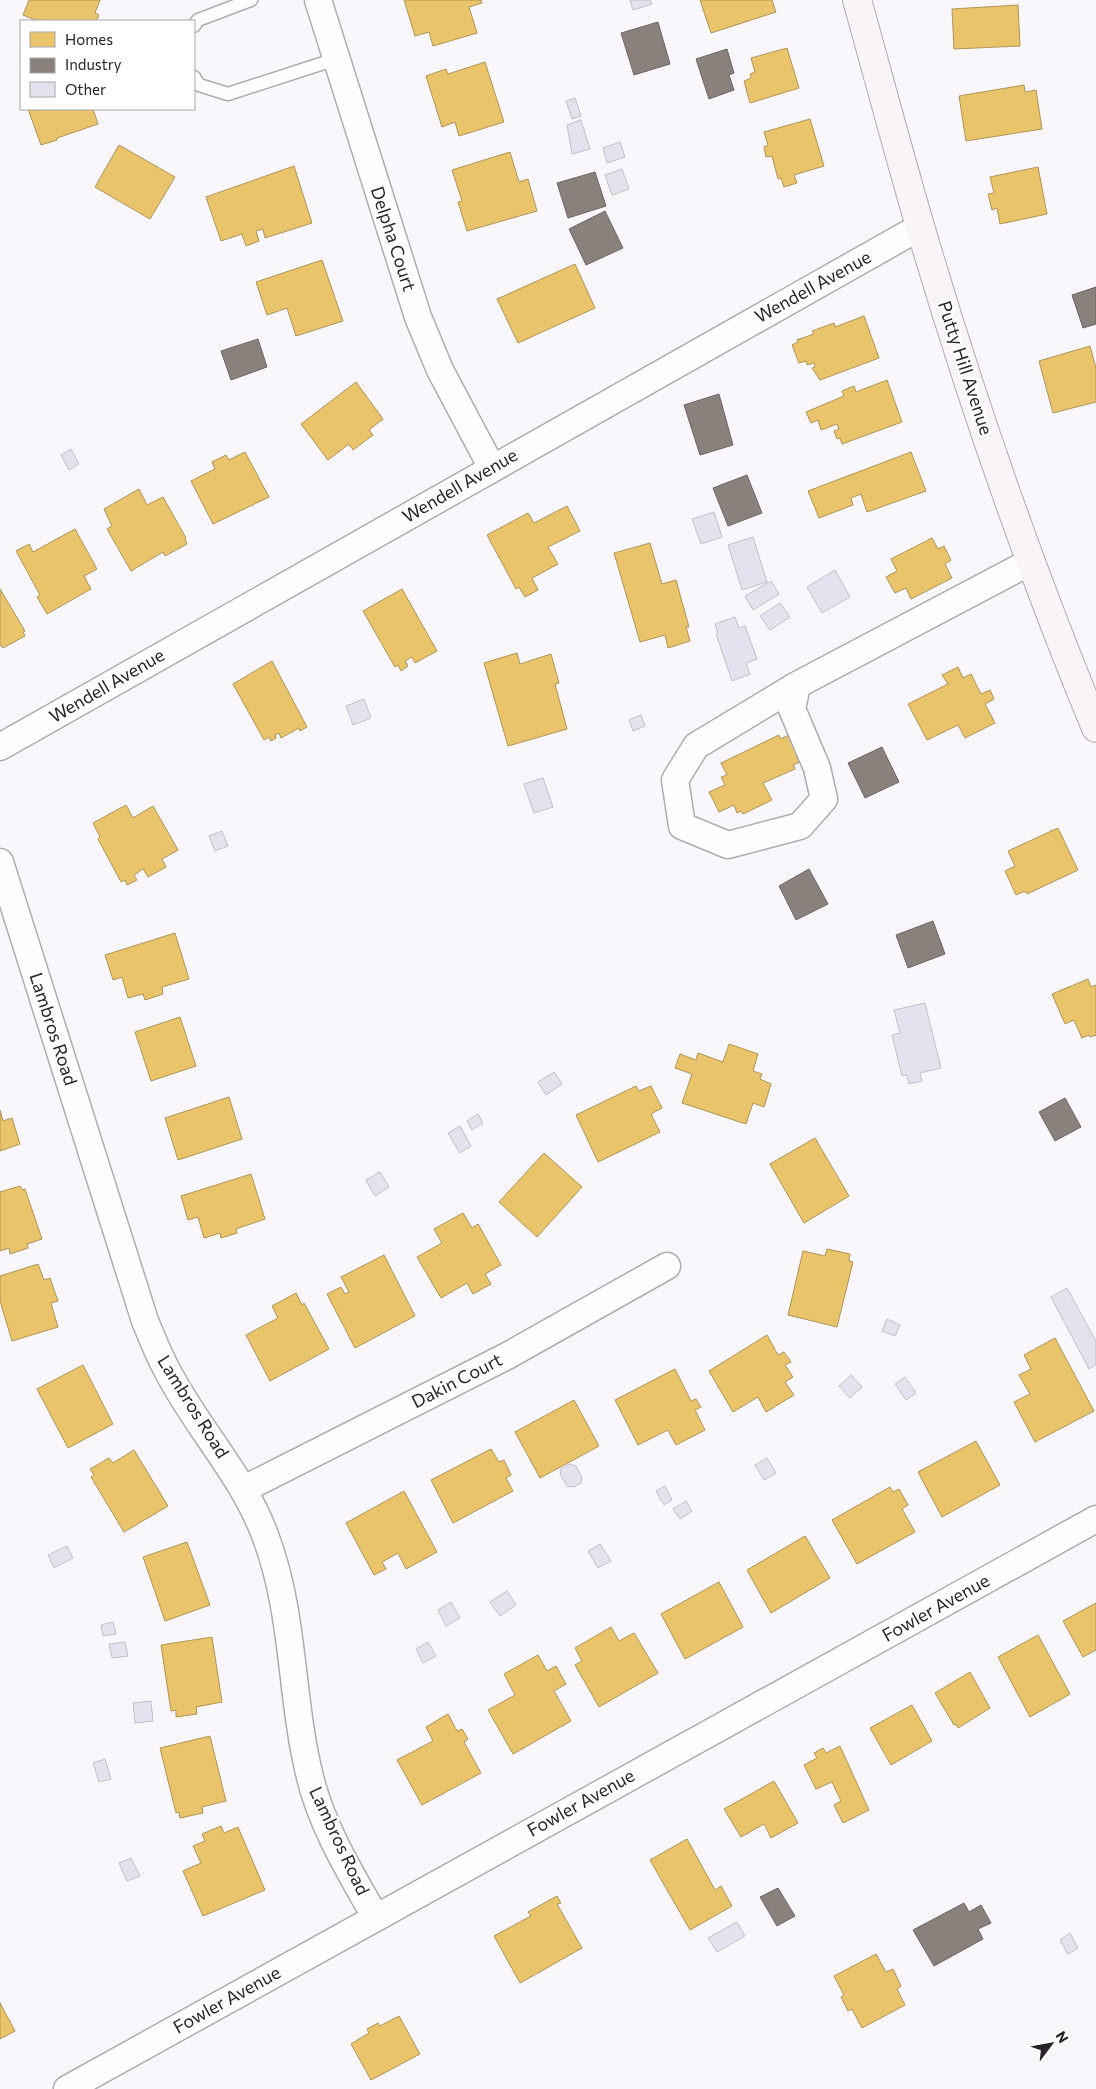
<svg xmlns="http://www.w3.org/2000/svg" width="1096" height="2089" font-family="Commissioner,sans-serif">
  <rect width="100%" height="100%" fill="#faf7fc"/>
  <path fill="#e9c46a" stroke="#af9456" d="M29,0h71l-5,13 4,2 -3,6h-58l-15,-6z
    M404,0h77l1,3 -13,4 8,26 -44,13 -4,-14 -14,4z
    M700,0h72l4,12 -65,21z
    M1018,5l2,41 -66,3 -2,-40z
    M787,48l12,40 -49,15 -6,-22 7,-3 -1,-4 5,-2 -4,-14z
    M485,62l19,60 -45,14 -4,-14 -13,5 -16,-51 20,-7 2,5z
    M1024,85l1,7 11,-2 6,39 -76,12 -7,-45z
    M28,109h65l5,15 -41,14v2l-16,5z
    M810,119l14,47 -30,9 3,8 -13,4 -3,-9 -3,1 -6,-23 -6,1 -2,-10 4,-2 -4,-13z
    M119,145l56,32 -25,42 -55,-32z
    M510,152l9,30 9,-3 9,32 -70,20 -9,-29 4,-1 -10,-31z
    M294,166l18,57 -47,15 -2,-9 -7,2 3,10 -13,5 -4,-12 -21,7 -15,-44z
    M1038,167l9,47 -47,10 -3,-16 -5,2 -4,-16 6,-1 -4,-16z
    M322,260l21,61 -47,15 -9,-28 -20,7 -11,-33z
    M575,264l20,44 -77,35 -21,-44z
    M864,316l15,42 -59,22 -8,-12 3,-1 -1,-4 -7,2 -1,-4 -7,2 -7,-18 6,-3 -1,-2 17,-6 -2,-3 22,-8 1,4z
    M1090,346l6,22v34l-43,11 -14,-52z
    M887,380l15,42 -60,22 -2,-6 -3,1 -3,-8 5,-2 -2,-5 -16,6 -3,-10 -7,3 -5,-11 38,-16 -2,-5 12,-5 2,6z
    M356,382l27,37 -14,11 4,5 -20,15 -4,-6 -21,16 -27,-36z
    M245,452l24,45 -56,27 -22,-43 24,-12 -3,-7 14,-7 3,5z
    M911,452l15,39 -59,21 -6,-18 -10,4 2,7 -34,13 -11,-27z
    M139,489l8,16 16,-8 23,41 -1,1 2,5 -22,12 -2,-4 -32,19 -24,-42 5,-3 -8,-17z
    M567,506l13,25 -32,16 10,17 -26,14 6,12 -13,7 -6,-10 -3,2 -29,-54 41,-22 6,10z
    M75,529l22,40 -13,7 7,13 -44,25 -10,-17 3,-2 -24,-44 13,-7 4,8z
    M932,538l6,11 6,-3 7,14 -6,4 7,14 -41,21 -5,-11 -11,5 -9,-16 11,-6 -6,-12z
    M650,543l12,41 14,-4 13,47h-3l4,14 -22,7 -3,-13 -25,7 -26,-89z
    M0,589l25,42 -2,1 2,4 -22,12 -3,-3z
    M402,589l35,62 -22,12 -3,-6 -7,4 3,5 -7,5 -3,-6 -3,2 -32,-56z
    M517,653l3,11 31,-10 8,29 -4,1 12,45 -59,17 -24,-83z
    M272,661l35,66 -7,4 -1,-3 -18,10 -2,-5 -4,2 1,3 -5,3 -2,-4 -5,3 -31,-56z
    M958,667l5,11 8,-4 10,20 9,-4 4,9 -9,5 10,19 -30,15 -7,-13 -31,15 -19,-36 40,-20 -6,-9z
    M779,735l1,4 9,-4 13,26 -9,4 2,4 -32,14 9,17 -29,14 -2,-3 -4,2 -3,-8 -15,7 -10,-20 16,-7 -4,-8 6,-2 -6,-12z
    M126,805l7,13 20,-12 25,44 -16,9 4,8 -18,10 -5,-8 -9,6 3,5 -10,5 -2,-5 -4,2 -23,-43 2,-2 -7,-14z
    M1058,828l20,42 -51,24 -2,-3 -9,4 -11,-24 10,-5 -7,-15z
    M175,933l14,46 -27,8 1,7 -18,6 -2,-6 -15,4 -6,-21 -9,3 -8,-25z
    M1088,979l3,8 5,-2v50l-6,2 -1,-2 -7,3 -8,-18 -9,4 -13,-30z
    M180,1017l16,49 -45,15 -16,-49z
    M729,1044l29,10 -5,17 9,3 -2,5 11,5 -7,23 -11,-4 -7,21 -64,-21 10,-29 -17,-6 5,-14 16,6 2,-7 25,9z
    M636,1086l3,5 12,-5 11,22 -11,6 9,18 -62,30 -22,-47z
    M229,1097l13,42 -64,21 -13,-42z
    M0,1110l3,11 9,-3 8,26 -20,7z
    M815,1138l34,58 -45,27 -34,-59z
    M544,1153l38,34 -45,50 -38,-35z
    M251,1174l14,45 -29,10 1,4 -16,5 -1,-5 -16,5 -6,-21 -10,3 -7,-24z
    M20,1186l2,4 3,-1 17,50 -15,5 1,4 -18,6 -1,-6 -9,3v-59z
    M463,1213l9,15 6,-4 23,41 -16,9 6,10 -18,10 -6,-11 -26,15 -24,-41 25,-14 -8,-14z
    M827,1249l23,5 -1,7 4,1 -16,65 -49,-12 15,-64 22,5z
    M384,1255l31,61 -60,32 -28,-54 14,-7 4,7 4,-2 -8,-15z
    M38,1264l6,16 6,-2 8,23 -7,2 7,24 -46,14 -12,-40v-25z
    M296,1293l6,12 2,-2 25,46 -59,32 -24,-46 32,-17 -6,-12z
    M767,1335l11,20 6,-3 7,10 -6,3 8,12 -8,5 9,13 -28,17 -8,-15 -25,15 -24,-41z
    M1055,1338l39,73 -59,31 -21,-40 16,-8 -11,-19 12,-6 -7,-14z
    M83,1365l30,59 -45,24 -31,-59z
    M675,1369l16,32 5,-2 5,8 -6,3 10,20 -29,15 -8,-15 -30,15 -23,-45z
    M574,1400l25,46 -59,32 -25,-46z
    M976,1441l24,44 -58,32 -24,-45z
    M491,1449l8,13 5,-2 7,15 -5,3 7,13 -60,32 -22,-43z
    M134,1450l34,56 -44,26 -33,-55 3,-2 -4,-6 19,-11 4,5z
    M890,1487l3,5 6,-3 9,16 -6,4 13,23 -58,32 -25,-44z
    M404,1491l33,61 -31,17 -8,-16 -16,9 4,7 -12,6 -28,-52z
    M805,1536l25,42 -59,35 -24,-43z
    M187,1542l23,63 -45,16 -22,-64z
    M719,1582l24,45 -58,32 -24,-45z
    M1096,1603v47l-13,7 -20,-36z
    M611,1627l8,14 15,-8 24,40 -59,34 -24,-42 7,-4 -7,-13z
    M1038,1635l32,59 -40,23 -32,-60z
    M212,1637l10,65 -26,5 1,7 -21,3v-7l-5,1 -10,-66z
    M538,1655l9,16 9,-5 10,18 -12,7 17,30 -58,33 -25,-44 27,-15 -11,-21z
    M970,1672l20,36 -32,20 -2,-4 -2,1 -19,-32z
    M912,1705l20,36 -41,24 -21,-37z
    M448,1714l9,17 5,-2 6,10 -4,3 17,31 -59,32 -25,-45 36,-19 -7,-14z
    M210,1736l16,65 -24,6 1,6 -23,5 -1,-6 -3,1 -16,-65z
    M840,1746l29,64 -26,13 -9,-18 7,-4 -9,-19 -16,7 -12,-24 13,-7 -3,-5 9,-5 3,5z
    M774,1781l24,42 -27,15 -7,-14 -23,13 -17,-28z
    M221,1826l3,7 14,-6 27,63 -62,26 -20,-45 18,-8 -8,-17 12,-5 -3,-7z
    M687,1839l28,51 6,-4 11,20 -42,24 -40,-70z
    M557,1896l4,7 -4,1 25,44 -62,35 -26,-47 37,-20 -3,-4z
    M876,1954l10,18 7,-3 8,17 -4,3 8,16 -43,23 -10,-19 -4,2 -7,-14 3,-2 -10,-19z
    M0,2003l15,28 -15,8z
    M399,2016l21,38 -49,26 -20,-36 18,-11 -2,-4 11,-6 2,3z"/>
  <path fill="#8a817c" stroke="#6c6563" d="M658,22l12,42 -36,11 -13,-42z
    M727,49l7,24 -5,2 5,15 -25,9 -13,-40z
    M595,172l11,34 -38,12 -11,-35z
    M605,211l18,37 -37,17 -17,-36z
    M1096,287v37l-13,4 -11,-33z
    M258,339l9,28 -36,13 -10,-29z
    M719,394l14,51 -33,10 -16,-50z
    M747,475l15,38 -34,13 -15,-38z
    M882,747l17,35 -34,16 -17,-35z
    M809,869l19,35 -32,16 -17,-34z
    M933,921l12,33 -37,14 -12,-33z
    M1065,1098l16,29 -26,14 -16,-29z
    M778,1888l17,28 -18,10 -17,-29z
    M964,1903l5,9 12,-7 10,18 -13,6 5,10 -49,27 -21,-36z"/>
  <path fill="#e3e2ee" stroke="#c1c0c6" d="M630,0h20l2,4 -19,6z
    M575,98l6,18 -9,3 -6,-18z
    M581,120l9,29 -18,5 -5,-29z
    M620,142l5,15 -18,6 -4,-15z
    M622,169l7,20 -17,6 -7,-20z
    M71,449l8,15 -10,6 -8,-15z
    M714,512l8,25 -21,7 -9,-25z
    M753,537l14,45 -25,8 -14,-45z
    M835,570l15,27 -28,16 -15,-26z
    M771,581l8,13 -26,16 -8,-14z
    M780,603l10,14 -20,13 -10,-14z
    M735,617l4,11 6,-2 12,33 -11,4 4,11 -18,7 -16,-47 2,-1 -3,-9z
    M364,699l7,19 -18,7 -7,-19z
    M641,715l4,11 -12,5 -4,-11z
    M543,778l10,29 -19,6 -10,-29z
    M222,831l6,15 -13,5 -6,-15z
    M925,1003l16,65 -21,5 2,8 -13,3 -2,-9 -5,1 -10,-41 8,-2 -6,-23z
    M554,1072l8,12 -16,11 -8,-13z
    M478,1114l5,9 -11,7 -5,-9z
    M460,1126l11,20 -11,7 -12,-20z
    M380,1172l9,15 -14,9 -9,-16z
    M1067,1288l29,53v24l-7,4 -38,-72z
    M887,1319l13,6 -5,11 -13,-5z
    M851,1375l11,12 -12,11 -11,-12z
    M905,1377l11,16 -10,7 -11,-16z
    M767,1458l9,15 -12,7 -9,-15z
    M569,1464l7,2 6,11 -1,6 -7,4 -7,-1 -7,-12 1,-5z
    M665,1486l7,14 -8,5 -8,-14z
    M686,1501l6,10 -12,8 -7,-10z
    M600,1544l11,17 -13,7 -10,-17z
    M67,1546l6,12 -19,10 -6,-13z
    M507,1591l9,14 -16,11 -10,-14z
    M451,1602l9,16 -14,8 -8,-16z
    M113,1622l3,12 -13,2 -2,-11z
    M125,1642l3,14 -16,2 -3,-14z
    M428,1642l8,14 -13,7 -7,-14z
    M151,1701l2,20 -18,2 -2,-20z
    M105,1759l6,20 -12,3 -6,-19z
    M131,1858l9,18 -13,5 -8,-18z
    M737,1922l8,14 -28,16 -9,-14z
    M1070,1933l8,15 -10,6 -8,-14z"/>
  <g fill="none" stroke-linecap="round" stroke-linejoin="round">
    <defs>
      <path id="service" d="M194,26l4,-6 53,-20
        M194,77l5,8 29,9 108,-35"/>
      <path id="minor" d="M318,0l100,317 22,53 52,98
        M797,685l-5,24 25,59 7,31 -24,27 -72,19 -46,-19 -7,-46 21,-34 101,-61 233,-123
        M0,747l920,-520
        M0,862l145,459c7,16 13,33 22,49 29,57 75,104 98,165 30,78 25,162 45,242 12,50 41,97 66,141
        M244,1489l263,-133 160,-90
        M67,2089l1029,-570"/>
      <path id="secondary" d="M857,0c21,75 41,151 63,226 50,170 108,338 176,502"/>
    </defs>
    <use href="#service" stroke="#afacb1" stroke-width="15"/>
    <use href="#minor" stroke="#afacb1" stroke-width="29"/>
    <use href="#secondary" stroke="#afacb1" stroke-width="30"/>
    <use href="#service" stroke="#fefeff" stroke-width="12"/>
    <use href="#minor" stroke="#fefeff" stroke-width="26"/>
    <use href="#secondary" stroke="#f8f4f8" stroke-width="28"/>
  </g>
  <g text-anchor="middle" stroke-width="5" stroke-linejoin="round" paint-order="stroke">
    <g font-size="18" fill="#272329" stroke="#fff">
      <text transform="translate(393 239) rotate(72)" y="6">Delpha Court</text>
      <text transform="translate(813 287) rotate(-29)" y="6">Wendell Avenue</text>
      <text transform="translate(965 368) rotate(72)" y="6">Putty Hill Avenue</text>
      <text transform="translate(460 486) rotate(-30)" y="6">Wendell Avenue</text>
      <text transform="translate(107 686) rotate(-30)" y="6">Wendell Avenue</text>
      <text transform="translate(53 1029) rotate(72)" y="6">Lambros Road</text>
      <text transform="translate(457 1381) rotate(-27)" y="6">Dakin Court</text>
      <text transform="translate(193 1407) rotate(58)" y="6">Lambros Road</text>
      <text transform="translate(936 1608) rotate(-29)" y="6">Fowler Avenue</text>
      <text transform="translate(581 1803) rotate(-29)" y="6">Fowler Avenue</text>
      <text transform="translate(339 1841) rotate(65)" y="6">Lambros Road</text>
      <text transform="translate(227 2000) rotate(-29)" y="6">Fowler Avenue</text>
    </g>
  </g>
  <rect x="20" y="20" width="175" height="90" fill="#ffffff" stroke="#a9a7a9"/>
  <rect x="30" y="32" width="25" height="15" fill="#e9c46a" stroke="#a9a7a9"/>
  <text x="65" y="45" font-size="15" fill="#272329">Homes</text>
  <rect x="30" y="58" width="25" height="15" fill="#8a817c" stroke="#a9a7a9"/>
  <text x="65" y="70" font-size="15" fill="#272329">Industry</text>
  <rect x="30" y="82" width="25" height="15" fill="#e3e2ee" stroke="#a9a7a9"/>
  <text x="65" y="95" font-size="15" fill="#272329">Other</text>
  <g transform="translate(1051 2044) rotate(58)" stroke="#ffffff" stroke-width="4" paint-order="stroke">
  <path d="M0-4L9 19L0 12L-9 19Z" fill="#272329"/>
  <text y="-8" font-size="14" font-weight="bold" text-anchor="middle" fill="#272329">N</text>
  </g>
</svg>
